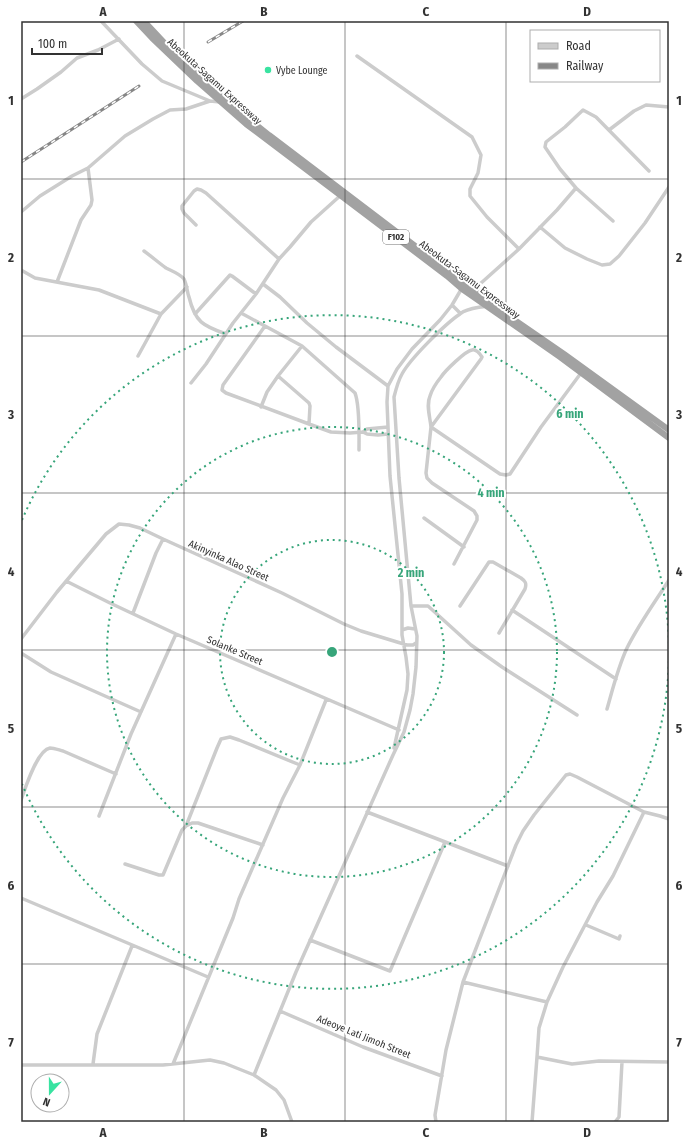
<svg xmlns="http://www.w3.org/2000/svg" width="690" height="1143" font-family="'Fira Sans Condensed',sans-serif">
  <rect width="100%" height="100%" fill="#fff"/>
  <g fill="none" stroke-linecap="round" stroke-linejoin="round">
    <path stroke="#ccc" stroke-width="3.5" d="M101,21l41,43 20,17 48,20 10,1
      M357,56l115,81 9,18 -3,18 -8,16v7l17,21 32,32
      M21,99l16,-10 24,-17 16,-14 21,-8 21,-11
      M609,130l25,-19 12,-6 23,2
      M576,188l37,33
      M21,212l19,-16 32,-20 16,-8 37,-32 28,-17 17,-9 16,-1 24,-8
      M196,225l-12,-12 -2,-4v-3l12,-15 3,-2 4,1 5,3 73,66
      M540,227l25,21 22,11 15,6 8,-1 9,-8 26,-33 24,-36
      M144,251c7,5 15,12 22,17 6,3 14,6 18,11 3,6 3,13 5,18 6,25 14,29 37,37
      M21,270l14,8 64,12 62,24
      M57,282l24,-62 10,-15 1,-5 -4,-32
      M263,284l17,13 27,26 29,24 52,39
      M477,293l3,-9 39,-35 38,-39 19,-22 -16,-19 -15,-22 1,-5 19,-15 18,-17 13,7 53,54
      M452,305l8,8
      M241,313l24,13 -42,59 -1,5 4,3 83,31 22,8 19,1 13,-1 4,2 11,1 10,-1
      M195,314l35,-39 2,1 24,18
      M265,326l37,20 53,47c5,13 4,42 4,57
      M138,356l23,-42 26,-27
      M278,376l31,27 1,3 -1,18
      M191,383l15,-19 27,-41 23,-29 23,-35 11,-12 21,-25 30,-27
      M261,407l6,-15 11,-16 24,-30
      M363,432l4,-3 21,-2
      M424,518l40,29
      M454,564l23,-44v-4l-3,-5 -42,-28 -5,-5 -1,-5 5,-46 50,-68 1,-2c-2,-3 -6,-8 -10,-7 -7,1 -27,21 -31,27 -4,5 -9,12 -11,19 -4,9 0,21 1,31l69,47 6,1 4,-1 31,-47 40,-54
      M66,581l44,22 66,31 223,96
      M411,606h17l43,39 31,22 75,48
      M460,606l29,-44h4l28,16c4,3 6,5 4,11l-26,44
      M512,610l104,69
      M133,613l23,-60 7,-14
      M402,630l6,-2 7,1
      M21,639l36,-47 49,-58 13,-10 10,1 11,3 23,11 119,54 62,31 17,7 46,14h6l3,-2
      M21,653l30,19 90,40
      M607,709c6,-21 11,-42 20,-61 12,-24 28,-46 42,-68
      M394,748l13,-58 1,-16 -2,-17 -4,-22v-41l-12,-118 -3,-74 1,-16 9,-17 15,-20 28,-29 12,-15 10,-17
      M21,800c4,-11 16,-50 29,-52 4,0 9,2 13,3l53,23
      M367,812l141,54
      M99,816l32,-82 45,-100
      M669,819l-9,-3 -16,-4 -31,64 -16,26 -34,65 -16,35 -8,26 -2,29 35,7 27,-3 70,1
      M186,826l6,-3h6l65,22
      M125,864l34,11h4l19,-45 4,-4 31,-78 4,-9 9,-2 9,3 61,25
      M21,898l187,79
      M586,925l33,14 1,-3
      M310,940l80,31 55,-129
      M547,1002l-84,-20 53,-137 7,-14 11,-16 32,-40 4,-1 7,3 67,35
      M280,1011l83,36 79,29
      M93,1064l4,-30 35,-88
      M173,1064l60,-146 6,-19 44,-101 17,-33 26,-65
      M21,1065h142l47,-5 14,3 30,12 22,15 8,10 8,22
      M254,1075l42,-103 97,-217 11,-23 6,-22 3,-16 3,-27 1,-31 -6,-30 -12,-128 -5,-81c2,-8 4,-16 8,-23 8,-15 43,-50 58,-60 7,-6 18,-6 26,-8
      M436,1122l-1,-7 11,-65 17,-68
      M532,1122l5,-65
      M615,1122l4,-5 3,-55"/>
    <path stroke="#a2a2a2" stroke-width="6" d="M136,21l16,17 45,43 49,43 201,152 15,13 98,68 109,81
      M144,21l29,31 52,48 44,35 224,170 71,49 105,76"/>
    <defs>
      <path id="rail" d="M208,42l35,-21
        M21,162l118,-76"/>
    </defs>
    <use href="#rail" stroke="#878787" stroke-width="3"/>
    <use href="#rail" stroke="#fff" stroke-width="1.5" stroke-dasharray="4.5" stroke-linecap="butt"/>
  </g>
  <path fill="none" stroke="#323232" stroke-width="1" stroke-opacity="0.55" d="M184,21v1101M345,21v1101M506,21v1101M21,179h648M21,336h648M21,493h648M21,650h648M21,807h648M21,964h648"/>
  <g fill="none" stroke="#37a57a" stroke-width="2" stroke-dasharray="2 4">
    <circle cx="332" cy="652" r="112"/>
    <circle cx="332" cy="652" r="225"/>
    <path d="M669 655A337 337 0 0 1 22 784M22 520A337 337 0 0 1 669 649"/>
  </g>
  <circle fill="#39e3a1" stroke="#fff" stroke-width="1.5" cx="268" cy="70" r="4"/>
  <g text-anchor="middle" stroke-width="4" stroke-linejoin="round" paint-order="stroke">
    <rect fill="#fff" stroke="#707070" stroke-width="1" x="383" y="230" width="26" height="14" rx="3"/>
    <g font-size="9" font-weight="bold" fill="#323232">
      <text x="396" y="240">F102</text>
    </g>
    <g font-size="10" fill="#323232" stroke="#fff" text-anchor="start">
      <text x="276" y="74">Vybe Lounge</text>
    </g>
    <g font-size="10" fill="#323232" stroke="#fff">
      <text transform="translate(215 81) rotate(42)" y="4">Abeokuta-Sagamu Expressway</text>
      <text transform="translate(470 279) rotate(37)" y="4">Abeokuta-Sagamu Expressway</text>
      <text transform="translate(229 560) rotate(24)" y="4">Akinyinka Alao Street</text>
      <text transform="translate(235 650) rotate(23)" y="4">Solanke Street</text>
      <text transform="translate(364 1036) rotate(22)" y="4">Adeoye Lati Jimoh Street</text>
    </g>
  </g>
  <circle cx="332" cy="652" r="6" fill="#37a57a" stroke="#fff" stroke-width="2"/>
  <g font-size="12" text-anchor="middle" font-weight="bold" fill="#37a57a" stroke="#fff" stroke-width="4" stroke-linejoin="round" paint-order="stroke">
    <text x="570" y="418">6 min</text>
    <text x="491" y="497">4 min</text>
    <text x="411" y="577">2 min</text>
  </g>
  <rect width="690" height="1143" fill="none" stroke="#ffffff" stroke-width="44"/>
  <rect x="530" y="30" width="130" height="52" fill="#ffffff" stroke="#adadad"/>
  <rect x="538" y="43" width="20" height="6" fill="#cccccc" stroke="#adadad"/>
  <text x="566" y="50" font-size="12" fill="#323232">Road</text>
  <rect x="538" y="63" width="20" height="6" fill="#878787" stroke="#adadad"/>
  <text x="566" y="70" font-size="12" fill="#323232">Railway</text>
  <g transform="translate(50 1093) rotate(201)"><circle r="19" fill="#ffffff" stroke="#adadad"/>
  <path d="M0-3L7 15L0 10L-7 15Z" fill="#39e3a1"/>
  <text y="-6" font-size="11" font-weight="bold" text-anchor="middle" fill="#323232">N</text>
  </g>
  <path d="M32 48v6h70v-6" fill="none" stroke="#323232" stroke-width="2"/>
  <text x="38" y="48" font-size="12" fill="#323232" stroke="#ffffff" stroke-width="3" paint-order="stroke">100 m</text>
  <rect x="22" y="22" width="646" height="1099" fill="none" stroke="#323232" stroke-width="1.5"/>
  <g font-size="13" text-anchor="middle" font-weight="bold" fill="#323232">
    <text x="103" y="16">A</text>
    <text x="264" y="16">B</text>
    <text x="426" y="16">C</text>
    <text x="587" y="16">D</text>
    <text x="11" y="105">1</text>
    <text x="679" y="105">1</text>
    <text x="11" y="262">2</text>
    <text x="679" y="262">2</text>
    <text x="11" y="419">3</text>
    <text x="679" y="419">3</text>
    <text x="11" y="576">4</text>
    <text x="679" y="576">4</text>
    <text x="11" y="733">5</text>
    <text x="679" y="733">5</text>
    <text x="11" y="890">6</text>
    <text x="679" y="890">6</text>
    <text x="11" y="1047">7</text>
    <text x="679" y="1047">7</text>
    <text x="103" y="1137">A</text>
    <text x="264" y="1137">B</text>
    <text x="426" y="1137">C</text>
    <text x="587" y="1137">D</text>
  </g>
</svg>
